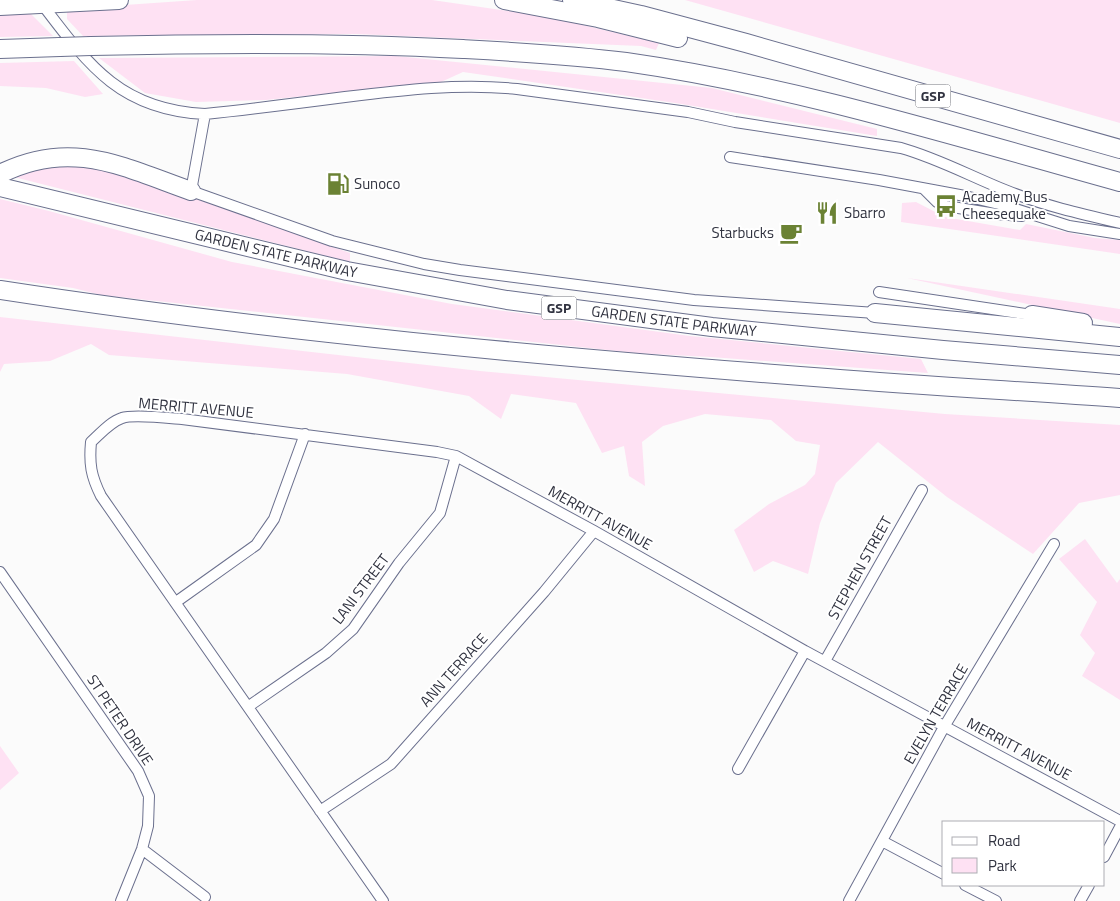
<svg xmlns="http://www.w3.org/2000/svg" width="1120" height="901" font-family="'Titillium Web',sans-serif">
  <rect width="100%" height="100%" fill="#fbfbfb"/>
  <path fill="#fee1f3" d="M197,0h235l117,17 110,26 -3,7 -15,-4 -285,-12 -273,2 -16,-17v-10z
    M685,0h435v123z
    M21,8l10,6 22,22 -53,1v-26z
    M396,56l316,32 165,41v7l-202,-33 -212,-31 -22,10 -175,18 -70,2 -51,-9 -46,-35z
    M74,61l29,33 -18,3 -39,-9 -46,-2v-23z
    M72,163l37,7 111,37 130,46v9l-340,-86 16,-7z
    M0,199l49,12 183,51 220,42 238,32 231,23 7,14 -218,-16 -75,-4 -534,-58 -28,-7 -73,-10z
    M916,202l29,15 75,13 6,-6 69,14 25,2v14l-219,-32 1,-19z
    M907,278l213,31v15z
    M0,317l480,54 465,43 175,11v70l-41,8 -46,51 -86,-57 -69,-55 -42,41 -16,40 -12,51 -35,-13 -19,11 -20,-42 35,-26 36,-19 10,-11 5,-29 -24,-4 -25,-21 -66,-6 -42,12 -21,16 3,44 -16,-10 -5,-30 -22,7 -26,-50 -65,-9 -10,25 -32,-23 -122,-22 -238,-19 -18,-11 -41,17 -46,3 -4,8z
    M1085,539l32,44 3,-4v121l-38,-24 13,-23 -15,-18 17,-33 -38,-43z
    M0,746l19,27 -19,17z"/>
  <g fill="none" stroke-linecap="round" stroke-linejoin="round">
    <defs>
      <path id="street" d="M42,4c47,62 79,106 163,110 47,-5 94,-11 140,-17 57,-7 115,-14 172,-8l171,23 47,10 166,26c36,10 69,28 104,42 37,15 76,24 115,33
        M205,114l-14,77 141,50 92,23 36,6 234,30 181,13
        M730,157l149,23 86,16 38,9 66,21 51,8
        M924,189l13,13 9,4 50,8 26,2
        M879,292l153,23
        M0,572l138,199 11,25 -1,30 -6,23 -21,52
        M176,602l80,-57 18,-26 31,-85
        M825,661l97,-171
        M249,706l77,-53 27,-24 46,-66 41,-50 16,-57
        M738,769l67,-118
        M320,811l71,-47 153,-172 50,-61
        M882,841l62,33
        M142,849l63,48
        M1104,857l16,-30
        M965,885l31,16
        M383,901l-282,-405c-10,-20 -12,-32 -10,-54 9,-8 19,-20 31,-24 11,-4 47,0 60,1l255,33 19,4 138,75 211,120 315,170
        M849,901l95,-174 110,-183
        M1080,901l9,-16"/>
      <g id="highway">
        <path d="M504,0l94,18 80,20"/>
        <path d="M572,0l69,15 105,28 374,106"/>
        <path d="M0,6l119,-6"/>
        <path d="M91,46c124,-3 248,-4 372,3 54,3 109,6 163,13 168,24 331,75 494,120"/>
        <path d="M0,49l60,-2"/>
        <path d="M0,174c71,-36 123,-7 191,17"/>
        <path id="s1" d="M0,187l347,84 160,29 205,27 231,23 177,15"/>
        <path d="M0,290c273,42 551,67 827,88 97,8 195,13 293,20"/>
        <path d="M875,313l245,24"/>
        <path d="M1032,315l51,8"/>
      </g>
    </defs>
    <use href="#street" stroke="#6b708e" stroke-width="12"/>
    <use href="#highway" stroke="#6b708e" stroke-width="20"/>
    <use href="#street" stroke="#fff" stroke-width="10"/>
    <use href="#highway" stroke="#fff" stroke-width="18"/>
    <defs>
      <path id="highway-bridge" d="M60,47l31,-1"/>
    </defs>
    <use href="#highway-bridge" stroke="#6b708e" stroke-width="20" stroke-linecap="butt"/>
    <use href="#highway-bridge" stroke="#fff" stroke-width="18"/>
  </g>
  <defs>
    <symbol id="fuel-bare" viewBox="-9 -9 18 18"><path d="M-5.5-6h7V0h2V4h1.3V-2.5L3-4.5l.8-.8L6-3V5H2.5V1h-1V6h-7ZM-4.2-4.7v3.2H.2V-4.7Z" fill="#6b8234" stroke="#fff" stroke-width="2.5" paint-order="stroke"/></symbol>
    <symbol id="bus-bare" viewBox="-9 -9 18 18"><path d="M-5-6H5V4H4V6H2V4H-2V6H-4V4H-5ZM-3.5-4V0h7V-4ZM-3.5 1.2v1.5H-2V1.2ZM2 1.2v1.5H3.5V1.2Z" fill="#6b8234" stroke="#fff" stroke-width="2.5" paint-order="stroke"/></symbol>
    <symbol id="restaurant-bare" viewBox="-9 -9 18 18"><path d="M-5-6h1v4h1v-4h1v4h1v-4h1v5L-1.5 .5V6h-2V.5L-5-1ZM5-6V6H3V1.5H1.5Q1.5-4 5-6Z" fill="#6b8234" stroke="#fff" stroke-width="2.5" paint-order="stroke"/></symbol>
    <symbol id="cafe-bare" viewBox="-9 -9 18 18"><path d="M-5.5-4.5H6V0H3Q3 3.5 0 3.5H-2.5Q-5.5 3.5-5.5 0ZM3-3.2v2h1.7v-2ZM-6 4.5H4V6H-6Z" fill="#6b8234" stroke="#fff" stroke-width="2.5" paint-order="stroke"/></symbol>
  </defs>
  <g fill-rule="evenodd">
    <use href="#fuel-bare" x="322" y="168" width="32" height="32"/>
    <use href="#bus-bare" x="930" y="190" width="32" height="32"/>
    <use href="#restaurant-bare" x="811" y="197" width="32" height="32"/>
    <use href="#cafe-bare" x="775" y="217" width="32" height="32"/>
  </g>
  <g text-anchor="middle" stroke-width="4" stroke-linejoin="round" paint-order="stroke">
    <g fill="#fff" stroke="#6f7079" stroke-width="1">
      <rect x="915.5" y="84.5" width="35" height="23" rx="4"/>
      <rect x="541.5" y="296.5" width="35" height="23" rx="4"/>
    </g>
    <g font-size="14" font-weight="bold" fill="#313340">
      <text x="933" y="101">GSP</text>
      <text x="559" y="313">GSP</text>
    </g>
    <g font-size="15" fill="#313340" stroke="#fff" text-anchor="start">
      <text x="354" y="189">Sunoco</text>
      <text x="962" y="202">Academy Bus<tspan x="962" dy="17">Cheesequake</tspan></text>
      <text x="844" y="218">Sbarro</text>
      <text x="774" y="238" text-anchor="end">Starbucks</text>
    </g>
    <g font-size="15" fill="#313340" stroke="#fff">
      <text dy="5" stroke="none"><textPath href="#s1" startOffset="284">GARDEN STATE PARKWAY</textPath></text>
      <text dy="5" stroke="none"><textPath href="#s1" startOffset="688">GARDEN STATE PARKWAY</textPath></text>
      <text transform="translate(196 408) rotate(5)" y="5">MERRITT AVENUE</text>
      <text transform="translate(600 518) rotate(29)" y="5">MERRITT AVENUE</text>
      <text transform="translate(860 568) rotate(-61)" y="5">STEPHEN STREET</text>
      <text transform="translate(361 589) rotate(-53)" y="5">LANI STREET</text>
      <text transform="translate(454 670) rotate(-48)" y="5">ANN TERRACE</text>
      <text transform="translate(936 714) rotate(-60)" y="5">EVELYN TERRACE</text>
      <text transform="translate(120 720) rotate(56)" y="5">ST PETER DRIVE</text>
      <text transform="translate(1019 749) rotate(28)" y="5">MERRITT AVENUE</text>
    </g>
  </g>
  <rect x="942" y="821" width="162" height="65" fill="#ffffff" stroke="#adadb3"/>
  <rect x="952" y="837" width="25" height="8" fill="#ffffff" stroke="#adadb3"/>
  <text x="988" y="846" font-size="15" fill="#313340">Road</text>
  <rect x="952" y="858" width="25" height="15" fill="#fee1f3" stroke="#adadb3"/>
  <text x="988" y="871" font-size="15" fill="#313340">Park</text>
</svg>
